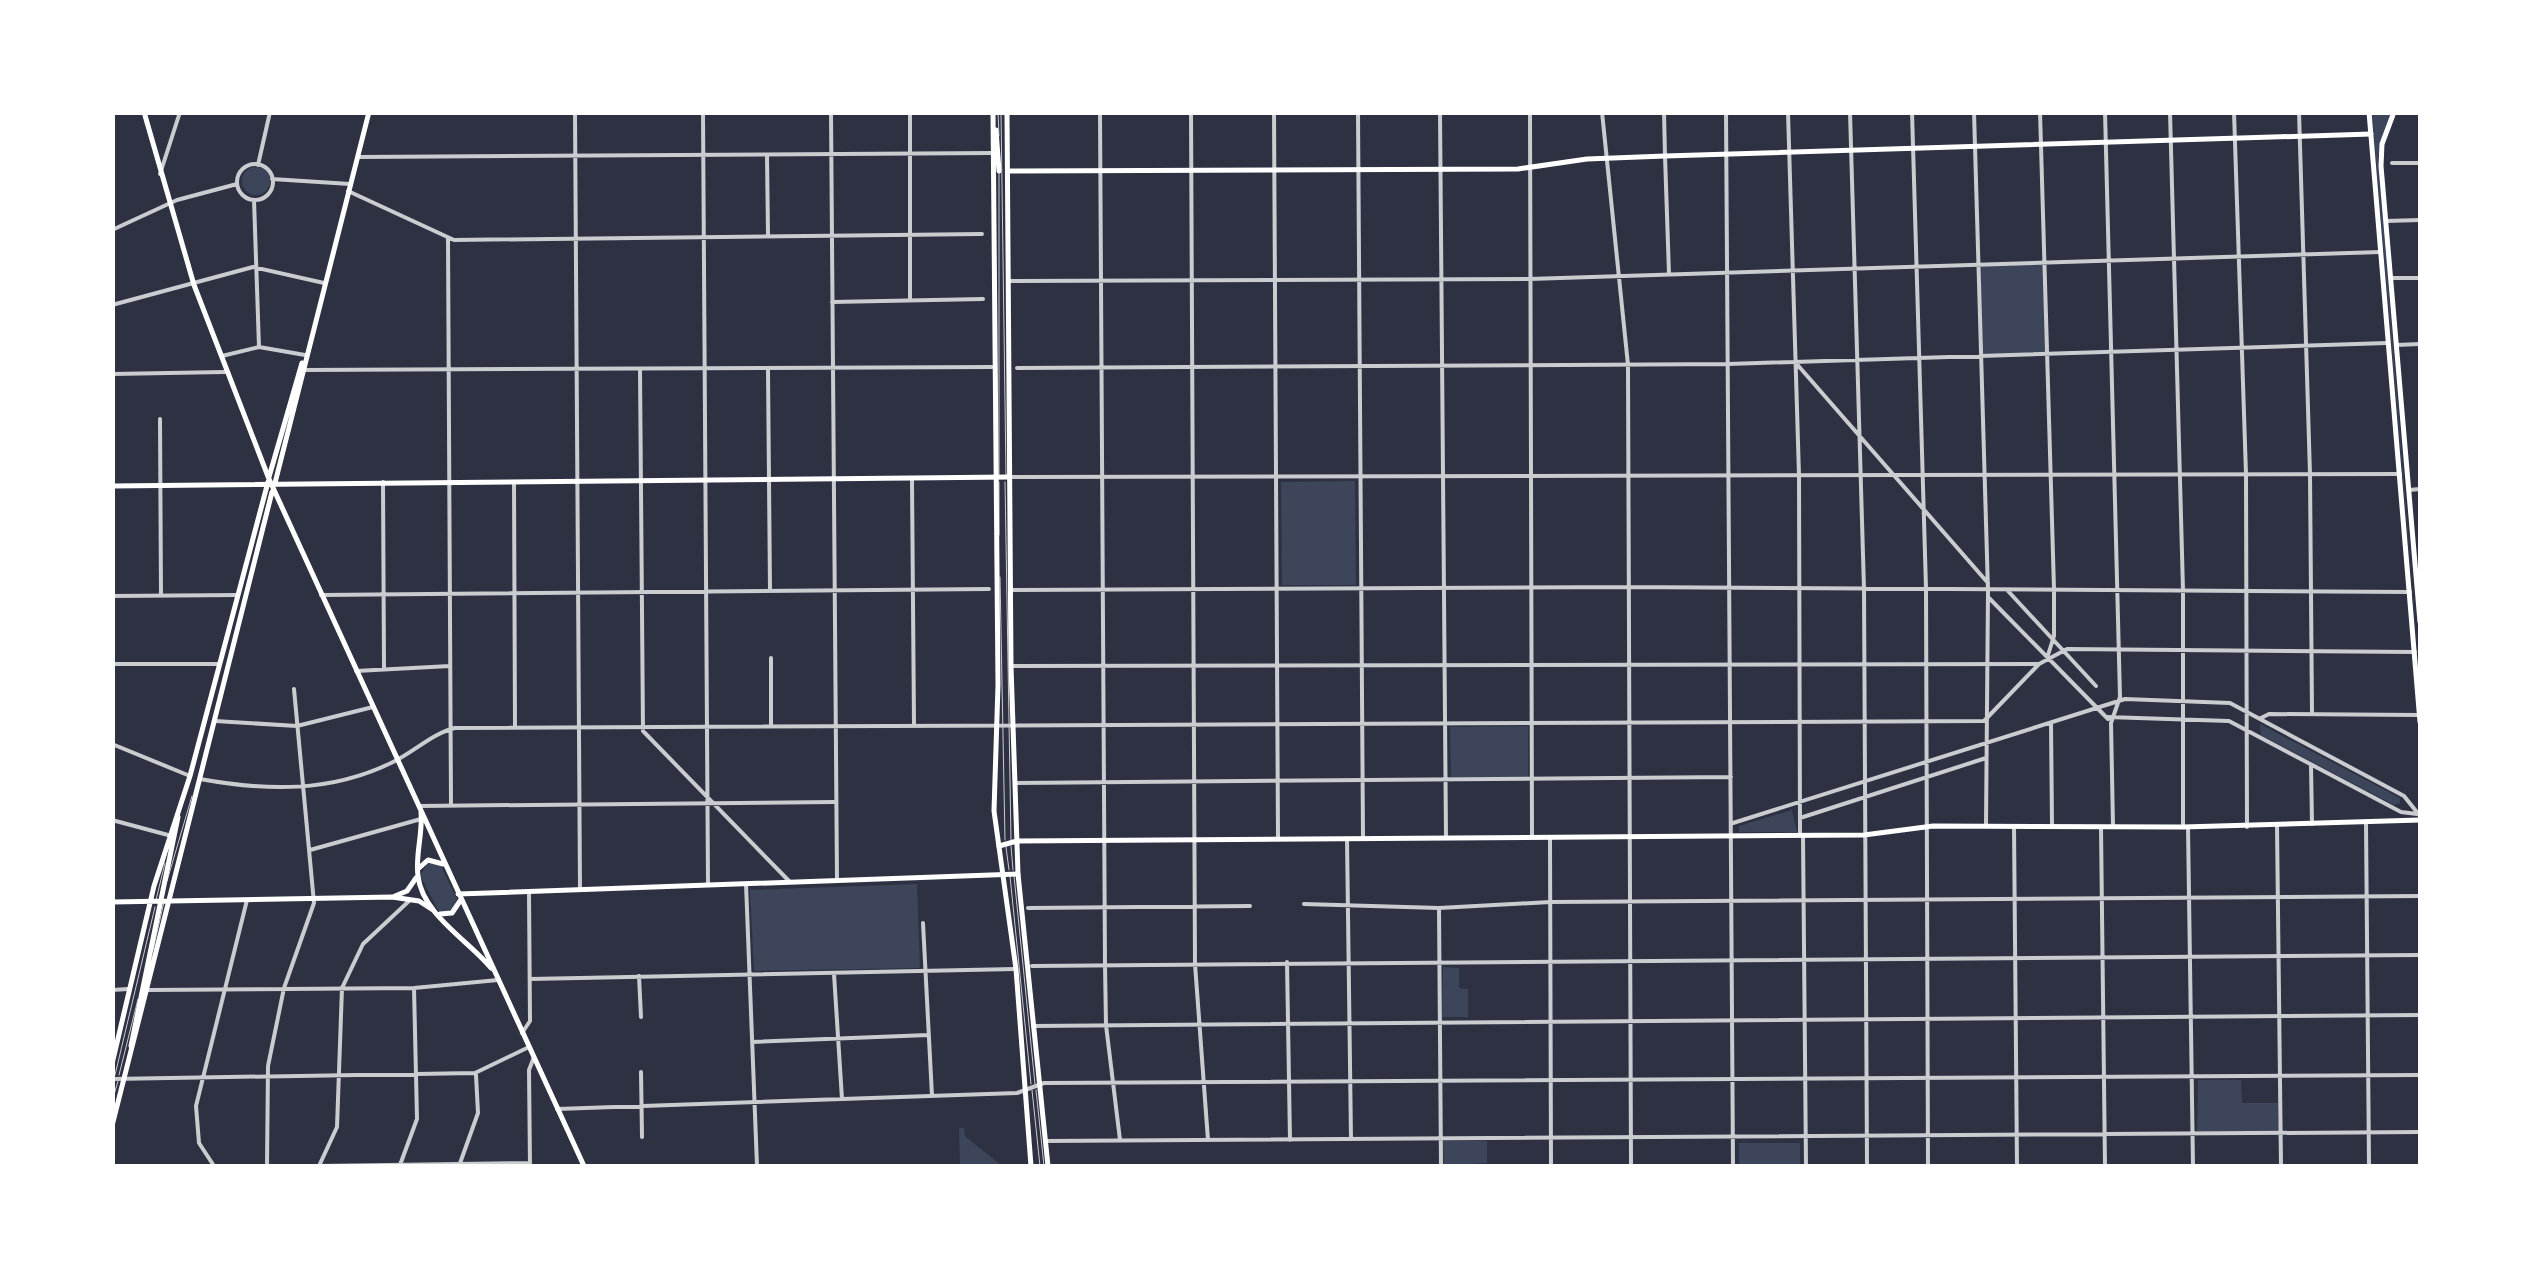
<svg xmlns="http://www.w3.org/2000/svg" width="2533" height="1279" font-family="Literata,serif">
  <rect width="100%" height="100%" fill="#2d3142"/>
  <path fill="#3c4559" d="M2372,113h19l-13,43 42,527z
    M242 181a14 14 0 1 1 28 0a14 14 0 1 1-28 0Z
    M2045,263l2,92 -66,2 -1,-92z
    M1355,481l1,104h-74l-1,-103z
    M2260,724l140,74v5l-6,2 -133,-70z
    M1528,726v51h-77l-1,-50z
    M1792,810l5,22h-58v-6z
    M429,862l12,4 16,33 -6,12 -12,1 -19,-37z
    M917,884l3,84 -166,3 -4,-81z
    M1443,967l16,1v20l9,1v28h-26z
    M2198,1080h43l1,23h36l1,28h-82z
    M959,1128h5l1,8 37,30 -42,-2z
    M1443,1141h44v22l-43,3z
    M1739,1143h61v23h-61z"/>
  <g fill="none" stroke-linecap="round" stroke-linejoin="round">
    <path stroke="#caccd0" stroke-width="1" d="M998,112l1,24
      M1001,112l5,363
      M999,475v-303
      M999,482v53
      M1005,482l6,358
      M1000,577l5,263
      M1011,846l2,24
      M1006,847l3,23
      M1010,876l21,208
      M1014,876l21,208
      M167,881l25,-85
      M156,900l9,-37
      M153,950l11,-48
      M115,1075l40,-168
      M119,1075l19,-76
      M1032,1090l8,76
      M1036,1090l8,76
      M112,1091l2,-9
      M112,1102l6,-21"/>
    <path stroke="#caccd0" stroke-width="4" d="M575,112l5,778
      M703,112l5,773
      M831,112l6,769
      M910,112v188
      M1100,112l5,853 1,60 14,115
      M1191,112l4,852 13,176
      M1274,112l4,726
      M1358,112l5,726
      M1440,112l6,725
      M1530,112l2,725
      M1602,112l26,253 3,801
      M1726,112l7,1054
      M1788,112l11,363 1,360
      M1850,112l14,477 3,577
      M1912,112l14,476 2,578
      M1974,112l14,479 -2,234
      M2040,112l14,477v47l-6,19
      M2105,112l15,585 -9,26 2,103
      M2170,112l13,478v237
      M2234,112l12,362 1,353
      M2299,112l11,362 2,240
      M767,155l1,80
      M1665,156l4,118
      M358,157l635,-4
      M2392,163h28
      M237 182a18 18 0 1 1 36 0a18 18 0 1 1-36 0Z
      M258,165l12,-53
      M160,174l20,-62
      M272,179l78,5
      M348,191l106,49 528,-6
      M254,200l5,147
      M2386,221l34,-1
      M112,230l65,-30 60,-16
      M448,238l3,567
      M2391,278h29
      M1008,281l521,-2 852,-27
      M832,302l151,-3
      M112,305l141,-38 71,16
      M2396,345l24,-1
      M222,356l37,-9 46,8
      M1795,362l193,221
      M1017,368l711,-4 659,-21
      M303,370l689,-3
      M640,370l3,361 146,150
      M768,370l2,220
      M112,374l113,-2
      M160,419l1,177
      M912,480l2,245
      M383,482l1,186
      M514,482l1,245
      M2409,490l11,-1
      M1011,590l616,-3 783,5
      M2008,591l88,95
      M321,595l668,-6
      M112,596l126,-1
      M1989,598l119,121
      M771,658v68
      M112,664h106
      M1011,666l1028,-2 28,-15 348,3
      M356,671l94,-5
      M2107,717l122,4 172,91 16,2
      M2261,718l8,-4 151,1
      M215,721l82,5 76,-19
      M2051,723l1,103
      M112,744l78,32
      M2311,765l1,59
      M200,779c66,12 131,14 193,-17 21,-10 40,-29 62,-34l1529,-7 55,-57
      M1016,783l715,-6
      M419,806l415,-4
      M1800,818l186,-60
      M112,820l56,15
      M1733,823l392,-124 105,4 174,93 16,20
      M2366,823l3,343
      M2277,825l4,341
      M2014,826l3,340
      M2101,827l4,339
      M2188,827l5,339
      M1803,836l3,330
      M1550,838l1,328
      M1347,839l4,300
      M310,850l111,-31
      M746,884l11,282
      M1304,904l135,4 111,-6 870,-6
      M1028,908l222,-2
      M1439,908l2,258
      M923,923l9,173
      M1287,962l3,178
      M1032,966l1388,-11
      M834,974l8,125
      M639,976l2,41
      M530,979l485,-10
      M112,990l16,-1
      M148,990l266,-2 84,-8
      M1033,1026l1387,-11
      M522,1033l8,-12 -1,-129
      M752,1042l176,-7
      M641,1072l1,65
      M112,1079l363,-6 54,-26
      M557,1109l460,-16 27,-10 1376,-8
      M1045,1141l1375,-9
      M400,1165l17,-46 -3,-131
      M214,1166l-15,-23 -3,-37 51,-206
      M267,1166l1,-100 16,-78 30,-85 -20,-214
      M318,1166l212,-3
      M319,1166l18,-39 5,-139 21,-44 46,-43
      M459,1166l19,-53 -2,-38
      M530,1166l-1,-96 5,-13"/>
    <path stroke="#caccd0" stroke-width="4" d="M1664,112l1,44
      M1010,477l1390,-3"/>
    <path stroke="#fff" stroke-width="5" d="M1008,171l510,-2 69,-10 78,-3 706,-22
      M269,477l33,-114
      M275,483l94,-371
      M112,486l897,-9
      M999,846l18,-5 847,-6 69,-9 250,1 237,-7
      M458,894l560,-20"/>
    <path stroke="#fff" stroke-width="5" d="M144,112l50,173 75,194 315,687
      M993,112l5,573 -4,126 22,158 15,197
      M1007,112l4,554 7,208 30,292
      M2369,112l51,610
      M2394,112l-12,32 -1,22 39,456
      M996,130l3,41
      M421,812c2,22 -6,43 -3,64 4,38 51,65 73,92
      M419,868l9,-8 15,4
      M395,896l12,-5 9,-13
      M112,902l280,-5 27,4 14,9
      M440,914l12,-1 8,-12
      M131,1046l47,-229
      M112,1064l42,-178 36,-110 78,-294
      M112,1126l160,-634"/>
  </g>
  <rect width="2533" height="1279" fill="none" stroke="#ffffff" stroke-width="230"/>
</svg>
